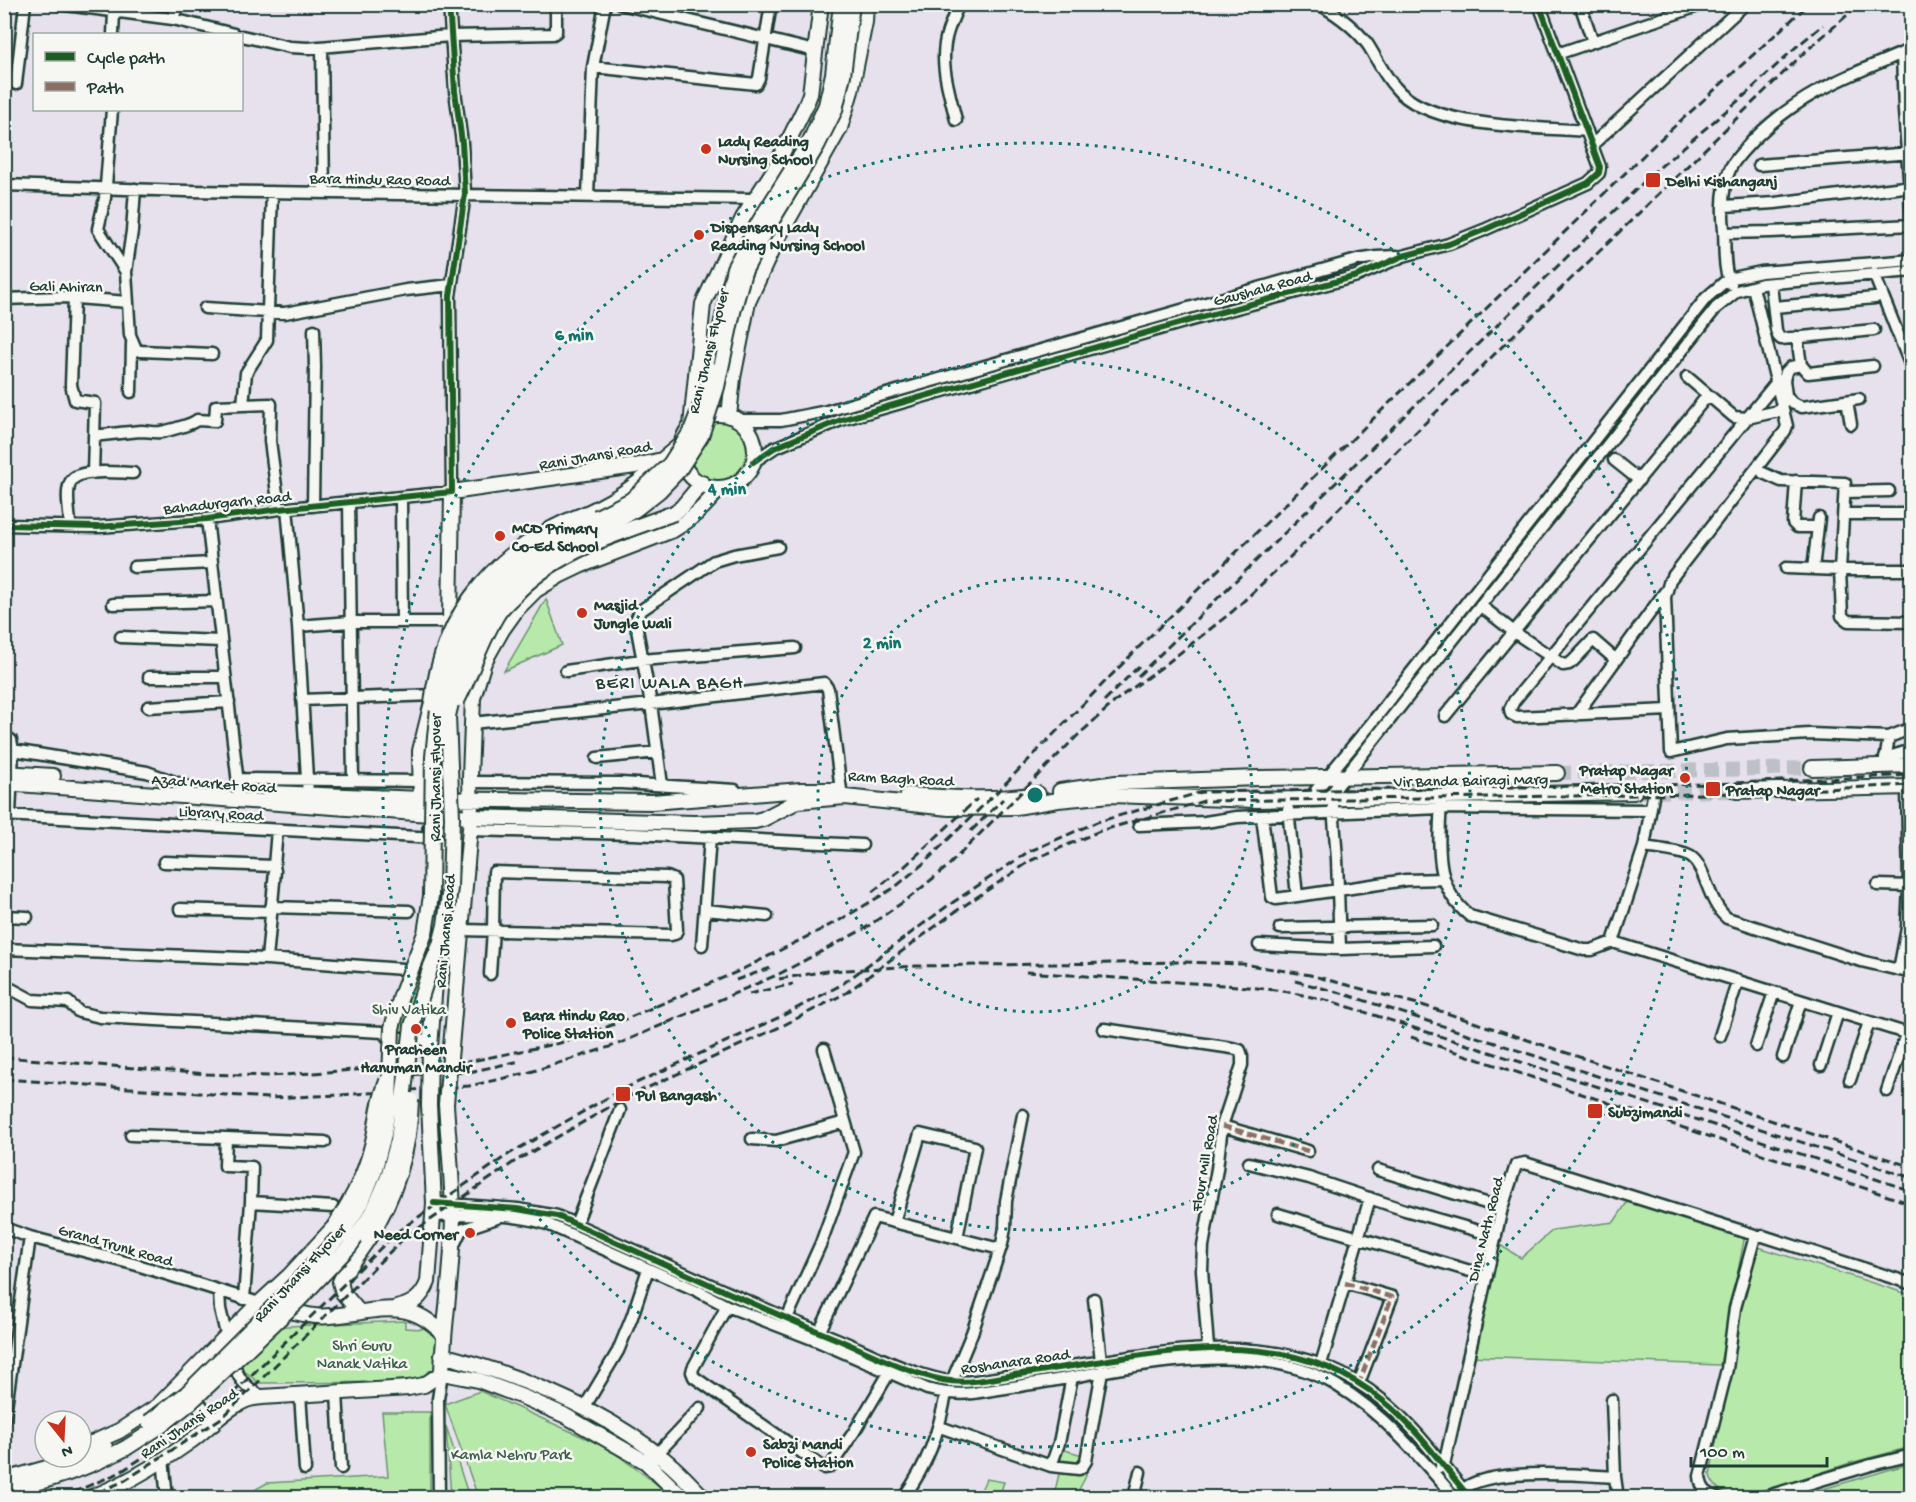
<svg xmlns="http://www.w3.org/2000/svg" width="1916" height="1502" font-family="'Gochi Hand',sans-serif">
  <rect width="100%" height="100%" fill="#e6e1ec"/>
  <filter id="ink" filterUnits="userSpaceOnUse"><feTurbulence type="fractalNoise" baseFrequency=".0167" numOctaves="2"/><feDisplacementMap in="SourceGraphic" scale="12" xChannelSelector="R" yChannelSelector="G"/><feConvolveMatrix kernelMatrix="1 2 1 2 8 2 1 2 1" color-interpolation-filters="sRGB"/></filter>
  <g filter="url(#ink)">
    <path fill="#b7eaaa" stroke="#6b946f" stroke-width="1.5" d="M720,420c45,10 28,71 -10,60 -10,-2 -17,-9 -21,-18l20,-41z
      M546,599l16,46 -58,26z
      M413,958l17,2 -5,63h-3l-1,3 -14,-1 -1,7 -20,-1c3,-26 16,-50 27,-73z
      M1630,1198l115,37 -25,130 -253,-9 23,-117 31,19 32,-28 61,-8z
      M1755,1246l156,49v152l-61,16 -102,34c-16,0 -32,-4 -38,-21l32,-181z
      M405,1321v7l17,1 1,-8 13,13 3,7 1,18 -6,15 -16,8 -159,1 -17,-14 -4,-10 26,-32z
      M480,1391l128,57 66,49h-196l-33,-93z
      M382,1412h48v85h-188l25,-14 121,-7z
      M446,1426l23,71h-18z
      M1061,1449l29,8 -5,21 -10,19 -21,-2 5,-21 -6,-4z
      M1905,1465h6v32h-115z
      M986,1479l18,3 -5,15h-21z"/>
    <g fill="none" stroke-linecap="round" stroke-linejoin="round">
      <path stroke="#bec0c7" stroke-width="14" stroke-dasharray="14 7" stroke-linecap="butt" d="M1557,773l255,-5
        M1634,792l102,-1"/>
      <defs>
        <path id="minor" d="M58,4l115,15 61,15
          M621,4l194,47
          M1319,4c19,11 36,23 49,41 9,14 16,30 27,42 33,42 141,40 192,44
          M1580,4l13,38
          M173,19l5,-15
          M113,34l1,-21
          M242,36l48,11 18,1 142,-12 103,-2 3,-2v-28
          M322,48l2,144
          M1902,53l2,58 8,107
          M1557,54l147,-50
          M593,67l163,17 3,-6 12,-74
          M16,84l9,-80
          M112,110l-7,88 -7,31 28,43
          M956,120c-7,-29 -18,-59 -8,-89 3,-9 7,-18 11,-27
          M1592,145l153,-141
          M1759,165l152,-12
          M4,185l182,6 569,8 22,4
          M135,189l-3,42 -6,41 4,63 6,14 5,2 71,3
          M272,192l-5,148 -21,33 -3,32 28,-1 -1,37 9,68
          M588,196l5,-129 12,-63
          M1724,206l51,-3 137,-17
          M1724,233l46,-1 142,-7
          M1874,274l38,95
          M1731,284c-8,-12 -6,-39 -7,-54 -2,-19 -2,-45 7,-63 6,-11 15,-19 23,-28 48,-48 97,-64 158,-90
          M1771,284l5,46 2,6 3,3 93,-9
          M1753,287l34,139 -2,5 -115,149 -5,17 6,155 56,-13 83,-5 79,3 23,-9
          M74,298l-3,87 4,15 20,3 -2,70
          M4,299l59,-2 65,5
          M1774,307l101,-9
          M205,308l80,5 121,-23 45,-5
          M1797,337l4,28 7,8 65,-7
          M1801,365l-10,2 -5,5 -2,8 2,15 6,8 10,4 57,-8
          M1687,377l47,40 13,1 36,-8
          M131,392l1,-49
          M1847,401l4,23
          M737,420h44l46,-9 530,-151 20,-3 20,-1
          M94,436c16,-2 32,-4 48,-5 6,0 13,2 19,1 7,-1 32,-8 36,-12l18,1 1,-15 27,-1
          M1614,460l25,20
          M753,462l21,-14 67,-28 350,-100 166,-44 46,-20 46,-12 35,-14 104,-47 11,-10 1,-6 -61,-163
          M1763,473l18,8 64,2 -5,87 2,46 6,5 64,1
          M1796,481l-3,42 4,4h21
          M1845,492l44,-1
          M401,497l1,125
          M349,502l4,278
          M313,506l2,-139 -1,-37
          M287,508l11,118 10,169
          M1844,514h68
          M207,519l32,273
          M4,525l94,2 109,-8 72,-10 173,-17 -2,-196 15,-102 -3,-51 -7,-52 -6,-87
          M70,526c0,-13 -5,-31 0,-43 6,-16 49,-10 63,-10
          M134,567l77,-4
          M1786,568l54,2h72
          M1813,569l6,-51
          M113,604l103,-3
          M1481,606l33,26 49,33 6,-1 4,-3 20,-21 23,20
          M298,626l52,-4h100
          M121,637l99,4
          M566,671l75,-11 154,-12
          M149,677h76
          M302,700l132,-5
          M148,707l81,-5
          M1669,710l-152,7 -6,-3 -1,-5 4,-8 262,-318
          M1576,715l89,-123
          M1445,716l263,-321
          M472,723l179,-19 173,-21 4,6 13,101
          M4,736l7,4 2,10 -3,65
          M13,750l134,22 42,15
          M597,758l61,-6
          M1885,758l27,-8
          M1884,766l5,-29
          M238,779l183,2
          M470,782l151,1 114,7
          M662,785l-11,-81 -15,-80v-4l4,-9 74,-50 20,-6 44,-8
          M1441,796c-1,44 -10,90 29,120l114,34h8l21,-8 299,93
          M1653,796l-9,51c12,2 38,4 47,10 15,10 17,46 36,61l134,43 51,12
          M1309,799l61,-74 336,-427 22,-19 33,-7 151,-12
          M1327,799l389,-491 21,-17 25,-7 150,-13
          M1333,806l4,53 3,90
          M4,815l432,23
          M1262,816l10,81 4,2 21,-3 -9,-87
          M1139,825l66,-3 32,-5 203,-9 210,2
          M469,830l164,4 229,11
          M164,862l110,4 1,5 -8,88
          M274,866l3,-36
          M1878,885l34,1
          M1297,896l109,-16 37,-1
          M271,907l138,4
          M180,909l91,3
          M705,910l62,6
          M4,916l23,1
          M1280,928l152,-3
          M461,930l210,5 4,-1 2,-4 -3,-50 -7,-3 -173,-5 -1,58 -3,44
          M1613,942l31,-95
          M702,945l8,-108
          M1259,945l81,4 93,-3
          M4,949l263,10 136,10
          M1899,970l8,-42 2,-42 -2,-99
          M4,985l28,15 36,2 11,10 21,5 283,15 4,5 43,3
          M1104,1029l128,19 8,2 2,6v9l-20,61 -5,43 -14,77 -1,24 6,78
          M1720,1036l18,-56
          M1756,1046l18,-54
          M1783,1057l18,-56
          M1821,1065l17,-53
          M1850,1080l19,-58
          M1887,1091l19,-57
          M1222,1126l86,25
          M131,1135l95,3
          M752,1139l24,2 69,-19
          M1249,1163l60,15 96,32 91,26
          M1378,1170l124,38
          M251,1202l1,-35 -27,-1 1,-28 99,4
          M434,1203l83,6 40,7c94,41 187,86 282,124 33,14 69,33 104,40 22,4 42,0 64,-4 22,-3 44,-7 65,-10 106,-17 220,-40 310,34 34,27 60,65 88,98
          M1278,1214l209,62
          M433,1216c37,-1 79,-4 114,8l151,67 29,15 88,34 112,49c16,4 30,6 46,4 33,-5 67,-10 100,-16 81,-15 188,-36 263,8 47,28 84,72 119,113
          M894,1222l26,-88 55,13 -18,91
          M576,1224l44,-114
          M4,1228l26,9 107,28 122,38
          M453,1247l8,-17 36,-12
          M1345,1283l47,14 -33,86
          M219,1292l1,17 8,33
          M244,1299l7,-97 82,5
          M1094,1299l7,62
          M727,1306l-34,62 -1,4 2,5 130,91 6,-1 24,-35 35,-59
          M787,1318l34,-75 33,-91 -30,-103
          M817,1337l57,-120 126,32
          M232,1357c5,21 11,28 30,40
          M1321,1364l49,-166
          M952,1381l20,-48 30,-89 3,-16 1,-27 17,-86
          M337,1392l4,76
          M300,1394l5,75
          M1612,1400l3,77 3,21
          M584,1408l34,-57 14,-34 16,-48
          M4,1421l26,-184
          M940,1427l111,39 28,3 4,-3 3,-5 16,-90
          M657,1454l43,-46
          M163,1459l4,39
          M1051,1466l8,-23 13,-66
          M1441,1467l3,-2 58,-257 14,-43 9,-2 233,73
          M1463,1490c23,-23 119,-15 152,-13
          M439,1498l-1,-99 4,-26
          M906,1498l-2,-1c24,-34 34,-62 42,-103
          M1134,1498l6,-26
          M1718,1498c-12,-5 -17,-9 -18,-22l27,-107 8,-61 19,-68 4,-4h5l149,48
          M1761,1498l110,-33 41,-10"/>
        <path id="major" d="M681 451a37 37 0 1 1 74 0a37 37 0 1 1-74 0Z
          M729,416l4,-38 15,-76 27,-59 65,-115 11,-37 14,-69 1,-18
          M691,426l12,-122 40,-86 31,-48 31,-63 5,-13 11,-90
          M587,513c28,-13 54,-29 75,-53
          M674,513l8,-6 20,-24
          M448,637l2,-15 2,-130 183,-26 27,-6 17,-14
          M1812,768l100,-3
          M4,773l49,3
          M4,783l467,34 223,6 61,-2 8,-2 35,-18 47,-4 104,11 67,-1 42,-7 53,-5 145,5 378,-8
          M1060,791l56,-8 142,-5 299,-5
          M1736,791l176,-4
          M270,793l151,6 231,3 149,-12h34
          M908,795c43,3 88,6 130,-1
          M421,808l-1,-57 14,-57
          M430,828l10,20 -1,78
          M451,1047l20,-230 -1,-40 3,-79 11,-36 18,-32 15,-21 19,-19 23,-14 23,-11 91,-35c20,-11 33,-25 47,-42
          M430,1048l7,-91
          M279,1308c16,4 34,10 51,8 44,-3 77,-21 113,18
          M396,1308c17,-3 26,-11 32,-26l6,-79 -5,-98
          M359,1312l-16,-19 -3,-11 5,-10 23,-33
          M442,1355c80,21 158,52 223,105 14,11 26,25 39,38
          M442,1373l36,7 45,17 41,18 82,47 37,36
          M188,1391l25,33
          M81,1448l38,-17 39,-25 94,-96 37,-34 45,-49
          M4,1479l11,-2 64,-18 26,-12
          M4,1490c43,-8 84,-22 122,-42
          M89,1498c36,-13 68,-33 99,-55 19,-13 35,-33 56,-42 6,-3 12,-3 18,-4l146,-9 16,-3 18,-12c1,-42 8,-83 10,-125 3,-48 -3,-96 -6,-144"/>
      </defs>
      <use href="#minor" stroke="#1f3d34" stroke-width="15"/>
      <use href="#major" stroke="#1f3d34" stroke-width="18"/>
      <use href="#minor" stroke="#f6f6f2" stroke-width="10"/>
      <use href="#major" stroke="#f6f6f2" stroke-width="14"/>
      <path stroke="#1f3d34" stroke-width="3" stroke-dasharray="9 4.5" stroke-linecap="butt" d="M1138,676l516,-504 91,-77 51,-48 27,-22
        M1104,701l36,-36
        M971,831l32,-32
        M872,892l31,-24 74,-69
        M1026,972l212,14 46,5 46,10 269,86 313,104
        M779,979l48,-8 89,-5 267,-4 60,2 67,11 115,31 487,161
        M736,980l37,-13
        M1295,981l46,12 571,185
        M749,994l44,-10
        M1411,1037l501,167
        M4,1057l203,17 63,2 197,-14 93,-19 47,-16 132,-56 101,-51 54,-32 30,-25 74,-72 143,-146 513,-500 155,-141
        M401,1075l68,-3 51,-11
        M4,1079l264,19 72,-3 129,-9 58,-13 89,-28 163,-71 85,-45 45,-31 38,-31 129,-130 44,-40 46,-33 67,-53 52,-49 254,-252 266,-258 55,-48
        M60,1498l59,-25 98,-64 180,-177 112,-78 112,-64 159,-73 61,-32 105,-78 82,-55 69,-30 105,-30 511,-8 199,-9
        M86,1498l38,-17 99,-64 180,-178 111,-77 111,-64 159,-73 62,-32 106,-79 80,-54 68,-29 104,-30 509,-7 199,-9"/>
      <defs>
        <path id="major-bridge" d="M718,339l16,-71 25,-46 51,-81 16,-36 7,-31 8,-70
          M458,699c15,-29 23,-59 41,-87 5,-7 11,-12 16,-17 42,-45 103,-61 159,-82
          M432,704c9,-93 68,-159 155,-191
          M446,1104l5,-57
          M429,1105l1,-57
          M334,1227c21,-32 34,-58 41,-95 3,-19 5,-33 12,-51
          M368,1239c27,-42 42,-89 43,-139
          M149,1422l37,-28 101,-101 53,-57 21,-32 13,-32 10,-38 5,-33 3,-73 9,-32 24,-63 6,-37 2,-139 3,-30 3,-27 19,-61 13,-23 16,-22 31,-32 33,-22 80,-40 39,-36 21,-33 18,-47 3,-14
          M126,1448l36,-23 29,-23 107,-101 52,-55 23,-34 15,-35 10,-37 14,-114 19,-60 9,-21 5,-20 5,-37 2,-71 -4,-101 9,-38 11,-35 29,-44 30,-29 29,-21 36,-16 44,-24 23,-18 20,-21 22,-34 16,-49 16,-75 11,-40 24,-45 49,-81 18,-36 8,-35 9,-71"/>
      </defs>
      <use href="#major-bridge" stroke="#1f3d34" stroke-width="18" stroke-linecap="butt"/>
      <use href="#major-bridge" stroke="#f6f6f2" stroke-width="14"/>
      <path stroke="#8d6e63" stroke-width="4.5" stroke-dasharray="9 4.5" stroke-linecap="butt" d="M1222,1126l86,25
        M1345,1283l47,14 -33,86"/>
      <defs>
        <path id="cycleway" d="M753,462l21,-14 67,-28 350,-100 166,-44 46,-20 46,-12 35,-14 104,-47 11,-10 1,-6 -61,-163
          M4,525l94,2 109,-8 72,-10 173,-17 -2,-196 15,-102 -3,-51 -7,-52 -6,-87
          M434,1203l83,6 40,7c94,41 187,86 282,124 33,14 69,33 104,40 22,4 42,0 64,-4 22,-3 44,-7 65,-10 106,-17 220,-40 310,34 34,27 60,65 88,98"/>
      </defs>
      <use href="#cycleway" stroke="#f6f6f2" stroke-width="10"/>
      <use href="#cycleway" stroke="#1b5e20" stroke-width="6"/>
    </g>
  </g>
  <g fill="none" stroke="#0f766e" stroke-width="3" stroke-dasharray="3 6">
    <circle cx="1035" cy="795" r="217"/>
    <circle cx="1035" cy="795" r="435"/>
    <circle cx="1035" cy="795" r="652"/>
  </g>
  <g fill="#c8321e" stroke="#f6f6f2" stroke-width="2">
    <circle cx="706" cy="149" r="6"/>
    <rect x="1645" y="172" width="16" height="16" rx="3"/>
    <circle cx="699" cy="235" r="6"/>
    <circle cx="500" cy="536" r="6"/>
    <circle cx="582" cy="613" r="6"/>
    <circle cx="1685" cy="778" r="6"/>
    <rect x="1705" y="781" width="16" height="16" rx="3"/>
    <circle cx="511" cy="1023" r="6"/>
    <circle cx="416" cy="1029" r="6"/>
    <rect x="615" y="1086" width="16" height="16" rx="3"/>
    <rect x="1587" y="1103" width="16" height="16" rx="3"/>
    <circle cx="470" cy="1233" r="6"/>
    <circle cx="751" cy="1452" r="6"/>
  </g>
  <g text-anchor="middle" stroke-width="5" stroke-linejoin="round" paint-order="stroke">
    <g font-size="16" font-weight="bold" fill="#1f3d34" stroke="#f6f6f2" text-anchor="start">
      <text x="718" y="146">Lady Reading<tspan x="718" dy="18">Nursing School</tspan></text>
      <text x="1666" y="186">Delhi Kishanganj</text>
      <text x="711" y="232">Dispensary Lady<tspan x="711" dy="18">Reading Nursing School</tspan></text>
      <text x="512" y="533">MCD Primary<tspan x="512" dy="18">Co-Ed School</tspan></text>
      <text x="594" y="610">Masjid<tspan x="594" dy="18">Jungle Wali</tspan></text>
      <text x="1673" y="775" text-anchor="end">Pratap Nagar<tspan x="1673" dy="18">Metro Station</tspan></text>
      <text x="1726" y="795">Pratap Nagar</text>
      <text x="523" y="1020">Bara Hindu Rao<tspan x="523" dy="18">Police Station</tspan></text>
      <text x="416" y="1054" text-anchor="middle">Pracheen<tspan x="416" dy="18">Hanuman Mandir</tspan></text>
      <text x="636" y="1100">Pul Bangash</text>
      <text x="1608" y="1117">Subzimandi</text>
      <text x="458" y="1239" text-anchor="end">Need Corner</text>
      <text x="763" y="1449">Sabzi Mandi<tspan x="763" dy="18">Police Station</tspan></text>
    </g>
    <g font-size="16" fill="#1f3d34" stroke="#f6f6f2">
      <text transform="translate(380 178) rotate(1)" y="6">Bara Hindu Rao Road</text>
      <text transform="translate(66 285) rotate(1)" y="6">Gali Ahiran</text>
      <text transform="translate(1262 287) rotate(-15)" y="6">Gaushala Road</text>
      <text transform="translate(707 351) rotate(-76)" y="6">Rani Jhansi Flyover</text>
      <text transform="translate(595 454) rotate(-10)" y="6">Rani Jhansi Road</text>
      <text transform="translate(227 501) rotate(-6)" y="6">Bahadurgarh Road</text>
      <text transform="translate(901 777) rotate(3)" y="6">Ram Bagh Road</text>
      <text transform="translate(434 778) rotate(-90)" y="6">Rani Jhansi Flyover</text>
      <text transform="translate(1471 779) rotate(-1)" y="6">Vir Banda Bairagi Marg</text>
      <text transform="translate(214 782) rotate(4)" y="6">Azad Market Road</text>
      <text transform="translate(221 812) rotate(3)" y="6">Library Road</text>
      <text transform="translate(444 931) rotate(-85)" y="6">Rani Jhansi Road</text>
      <text transform="translate(1203 1163) rotate(-80)" y="6">Flour Mill Road</text>
      <text transform="translate(1484 1229) rotate(-76)" y="6">Dina Nath Road</text>
      <text transform="translate(116 1244) rotate(16)" y="6">Grand Trunk Road</text>
      <text transform="translate(299 1272) rotate(-47)" y="6">Rani Jhansi Flyover</text>
      <text transform="translate(1015 1360) rotate(-8)" y="6">Roshanara Road</text>
      <text transform="translate(188 1422) rotate(-34)" y="6">Rani Jhansi Road</text>
    </g>
    <g font-size="16" fill="#3d604c" stroke="#f6f6f2">
      <text x="409" y="1014">Shiv Vatika</text>
      <text x="362" y="1350">Shri Guru<tspan x="362" dy="18">Nanak Vatika</tspan></text>
      <text x="511" y="1459">Kamla Nehru Park</text>
    </g>
    <g font-size="18" letter-spacing="1.5" fill="#1f3d34" stroke="#f6f6f2">
      <text x="670" y="688">BERI WALA BAGH</text>
    </g>
  </g>
  <circle cx="1035" cy="795" r="9" fill="#0f766e" stroke="#f6f6f2" stroke-width="3"/>
  <g font-size="18" text-anchor="middle" font-weight="bold" fill="#0f766e" stroke="#f6f6f2" stroke-width="5" stroke-linejoin="round" paint-order="stroke">
    <text x="574" y="340">6 min</text>
    <text x="727" y="494">4 min</text>
    <text x="882" y="648">2 min</text>
  </g>
  <rect width="1916" height="1502" fill="none" stroke="#f6f6f2" stroke-width="24"/>
  <rect x="12" y="12" width="1892" height="1478" fill="none" stroke="#1f3d34" stroke-width="2" filter="url(#ink)"/>
  <rect x="33" y="33" width="210" height="78" fill="#f6f6f2" stroke="#a0aca6" stroke-width="1.5"/>
  <rect x="45" y="52" width="30" height="9" fill="#1b5e20" stroke="#a0aca6" stroke-width="1.5"/>
  <text x="87" y="63" font-size="18" fill="#1f3d34">Cycle path</text>
  <rect x="45" y="82" width="30" height="9" fill="#8d6e63" stroke="#a0aca6" stroke-width="1.5"/>
  <text x="87" y="93" font-size="18" fill="#1f3d34">Path</text>
  <g transform="translate(63 1439) rotate(162)"><circle r="28" fill="#f6f6f2" stroke="#a0aca6" stroke-width="1.5"/>
  <path d="M0-4.5L10 22L0 15L-10 22Z" fill="#c8321e"/>
  <text y="-9" font-size="16" font-weight="bold" text-anchor="middle" fill="#1f3d34">N</text>
  </g>
  <path d="M1691 1457v9h136v-9" fill="none" stroke="#1f3d34" stroke-width="3"/>
  <text x="1700" y="1457" font-size="18" fill="#1f3d34" stroke="#f6f6f2" stroke-width="4.5" paint-order="stroke">100 m</text>
</svg>
